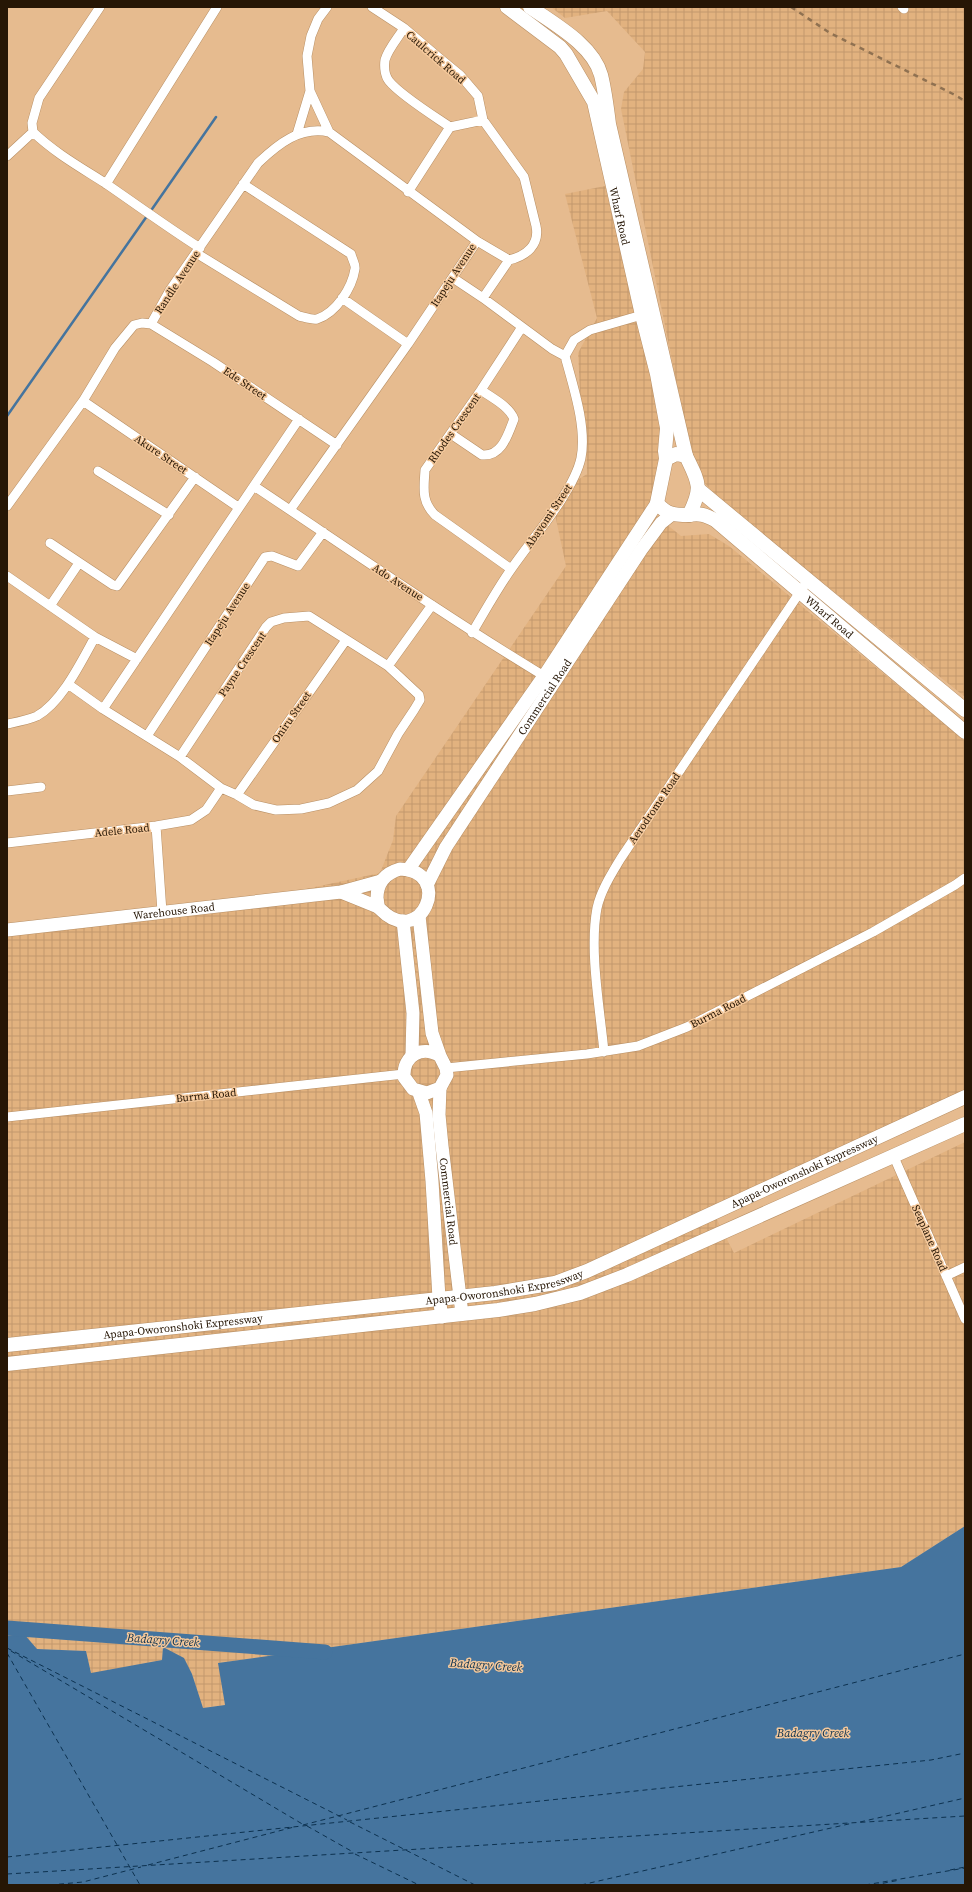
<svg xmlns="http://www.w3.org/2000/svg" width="972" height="1892" font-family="'Source Serif 4',serif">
  <defs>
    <pattern id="industrial-grid" width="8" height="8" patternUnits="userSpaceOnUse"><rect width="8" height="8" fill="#e2b27f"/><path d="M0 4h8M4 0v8" fill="none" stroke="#c2986c"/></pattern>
  </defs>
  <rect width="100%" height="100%" fill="#e6bb8f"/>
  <path fill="url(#industrial-grid)" d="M551,7h414v690l-243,-195 -23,-25 -11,-38 -67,-330 3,-17 19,-23 2,-17 -38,-41 -42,7z
    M605,186l60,242 -16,82 32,26 28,-2 20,12 236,195v356l-252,115 21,41 231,-111v384l-64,41 -682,96 6,42 -23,3 -10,-34 -29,-26 -1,12 -71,14 -5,-23 -50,-2 -12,-15 -17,2v-711l271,-30 102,-22 13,-33 3,-24 170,-250 -13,-61 18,-21 16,-10 -1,-36 -6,-46 -2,-39 19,-35 -32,-124z"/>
  <path fill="#45749e" d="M965,1526v359h-958v-249l17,-2 13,15 49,2 5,22 71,-13 1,-13 21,11 8,16 11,34 22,-3 -7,-42 683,-96z"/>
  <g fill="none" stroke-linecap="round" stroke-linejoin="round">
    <path stroke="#45749e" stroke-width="2.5" d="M150,212l66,-95
      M7,416l140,-200"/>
    <path stroke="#45749e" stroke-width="15" d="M7,1628l318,24"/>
    <path stroke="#0c314f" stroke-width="1" stroke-dasharray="5 4" stroke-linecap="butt" d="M7,1648l340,172
      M11,1651l293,174
      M7,1653l133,232
      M350,1822l125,63
      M860,1822l105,-24
      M303,1825l662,-171
      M307,1826l46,26
      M355,1854l64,31
      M7,1857l924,-97 34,-7
      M148,1865l146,-38
      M950,1870l15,-3
      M7,1874l958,-58
      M50,1885l33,-3 58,-15
      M581,1885l272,-62
      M865,1885l100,-17
      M874,1885l26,-5"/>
    <defs>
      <path id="minor" d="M100,7l-61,91 -7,25 1,9c22,21 47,35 72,51 32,22 62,44 95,65
        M327,7l-9,12 -7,17 -4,20 3,35 19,41 148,109 32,19
        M372,7l32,21 34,29 22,18 18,21 5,24 41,57 12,49c4,19 -10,30 -27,34l-26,38
        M902,7l2,2
        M404,28c-6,10 -16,21 -19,32 -1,7 0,16 4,21 11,14 45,35 61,46
        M297,134l13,-43
        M7,156l26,-24
        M106,184l111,-177
        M408,192l42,-65 33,-7
        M196,253l103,63c5,1 13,4 18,3 19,-6 35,-31 38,-50 1,-4 -3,-10 -4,-15l-108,-70
        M453,278l30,20 69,51 13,7c8,30 22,71 16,102 -7,33 -49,81 -69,110 -15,21 -27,43 -40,65
        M342,298l66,46
        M151,324l19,-34 88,-127c20,-19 42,-37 71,-31
        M565,356l9,-16 16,-10 52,-15
        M83,401l155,106
        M451,434l31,21c20,2 26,-21 32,-36 -5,-13 -22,-21 -33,-29
        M98,471l71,44
        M254,486c96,64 191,130 290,190
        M7,506l76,-105 32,-53 19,-23 8,-2 9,1 62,38 124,83
        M290,510l118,-166 69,-103
        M50,543l63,42 4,1 78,-109
        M511,569l-76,-54c-14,-14 -11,-27 -10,-45l56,-80 41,-63
        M7,576l88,61 42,22
        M50,606l29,-43
        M388,666l44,-61
        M68,684l35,25 77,48 41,31 16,7 17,10 22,5 25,-1 28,-6 28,-13 21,-19 20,-37 16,-24 6,-10 -1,-5 -31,-29 -79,-50 -25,2 -13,4 -5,5 -86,130
        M103,709l196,-290
        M7,724c10,-2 21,-4 30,-8 25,-14 44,-54 58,-79
        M147,736l118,-179 7,-1 26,10 25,-34
        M7,791l34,-4
        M237,795l109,-155
        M156,826l6,86
        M7,843l149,-17 35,-6 15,-10 15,-22
        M604,1052c-4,-43 -15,-102 -7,-144 4,-18 15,-35 24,-50l187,-278
        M446,1068l141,-14 51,-8 49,-19 186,-95 82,-47 10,-7
        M7,1117l397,-43
        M894,1157l71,162
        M946,1276l19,-9"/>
      <g id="secondary">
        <path d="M400,869c55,2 21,82 -20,40 -3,-3 -2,-7 -3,-11 0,-16 9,-25 23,-29z"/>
        <path d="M408,870l136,-194 113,-173"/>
        <path id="s1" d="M427,885l19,-38 195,-297 20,-27 10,-8"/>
        <path d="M341,892l37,15"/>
        <path d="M419,916l13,117 8,23 6,12 1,7 -7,13 -13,5 -14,-4 -9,-12c-1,-22 18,-32 36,-21"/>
        <path d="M403,921l10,92 -1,42"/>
        <path id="s2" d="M7,930l334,-38 40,-11"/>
        <path id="s3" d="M440,1088l-1,27 3,31 20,168"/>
        <path d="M419,1093l7,20 6,68 7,117 3,19"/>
      </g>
      <g id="primary">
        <path id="s4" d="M507,7l53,40 6,7 28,48 48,213 15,59 10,54 -2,23 1,8"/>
        <path d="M530,7c24,17 63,38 71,68 4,16 6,33 8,49l77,332"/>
        <path d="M676,454l10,2c13,27 17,31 3,59 -15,0 -22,0 -32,-12l9,-44z"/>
        <path d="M698,489l267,221"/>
        <path id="s5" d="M689,515c11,-2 16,0 26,5l250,212"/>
        <path id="s6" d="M7,1345l488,-52 60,-10 32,-12 378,-174"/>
        <path d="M7,1364l491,-54 37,-6 45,-11 47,-18 338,-151"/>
      </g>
    </defs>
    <use href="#minor" stroke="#b88f64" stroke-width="10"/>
    <use href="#secondary" stroke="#b88f64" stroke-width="14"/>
    <use href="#primary" stroke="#b88f64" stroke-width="15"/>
    <use href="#minor" stroke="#fff" stroke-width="9"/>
    <use href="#secondary" stroke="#fff" stroke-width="13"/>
    <use href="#primary" stroke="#fff" stroke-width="14"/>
    <path stroke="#8f7151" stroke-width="2.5" stroke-dasharray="5 5" stroke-linecap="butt" d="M791,7l39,26 123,61 12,7"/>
  </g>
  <g text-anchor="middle" stroke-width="3" stroke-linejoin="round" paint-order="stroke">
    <g font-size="11" fill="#261605" stroke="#f4c89b">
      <text transform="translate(436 57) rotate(41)" y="4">Caulcrick Road</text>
      <text dy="4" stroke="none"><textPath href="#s4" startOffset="248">Wharf Road</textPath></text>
      <text transform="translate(453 275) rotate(-57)" y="4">Itapeju Avenue</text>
      <text transform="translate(177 282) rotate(-57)" y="4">Randle Avenue</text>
      <text transform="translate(245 383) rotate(34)" y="4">Ede Street</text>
      <text transform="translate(454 428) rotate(-55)" y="4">Rhodes Crescent</text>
      <text transform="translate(161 454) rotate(34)" y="4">Akure Street</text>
      <text transform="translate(548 516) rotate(-56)" y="4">Abayomi Street</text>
      <text transform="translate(398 582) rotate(33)" y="4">Ado Avenue</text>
      <text transform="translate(227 614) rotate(-57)" y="4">Itapeju Avenue</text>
      <text dy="4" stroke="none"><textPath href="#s5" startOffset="177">Wharf Road</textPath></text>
      <text transform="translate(242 664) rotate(-56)" y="4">Payne Crescent</text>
      <text dy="4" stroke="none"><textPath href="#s1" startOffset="222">Commercial Road</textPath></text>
      <text transform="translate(291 717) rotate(-55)" y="4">Oniru Street</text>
      <text transform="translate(654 808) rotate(-56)" y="4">Aerodrome Road</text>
      <text transform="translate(122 830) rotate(-6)" y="4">Adele Road</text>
      <text dy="4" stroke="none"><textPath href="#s2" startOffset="168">Warehouse Road</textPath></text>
      <text transform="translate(718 1011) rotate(-27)" y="4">Burma Road</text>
      <text transform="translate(206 1095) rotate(-6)" y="4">Burma Road</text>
      <text dy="4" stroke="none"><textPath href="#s6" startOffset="825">Apapa-Oworonshoki Expressway</textPath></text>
      <text dy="4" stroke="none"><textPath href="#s3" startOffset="114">Commercial Road</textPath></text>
      <text transform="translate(930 1238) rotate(66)" y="4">Seaplane Road</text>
      <text dy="4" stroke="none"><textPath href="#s6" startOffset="501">Apapa-Oworonshoki Expressway</textPath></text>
      <text dy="4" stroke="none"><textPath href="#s6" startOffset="177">Apapa-Oworonshoki Expressway</textPath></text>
    </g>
    <g font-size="12" font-style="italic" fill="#0c314f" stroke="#f4c89b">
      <text transform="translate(163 1640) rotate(4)" y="4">Badagry Creek</text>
      <text transform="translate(486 1665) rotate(4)" y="4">Badagry Creek</text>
      <text x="813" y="1737">Badagry Creek</text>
    </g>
  </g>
  <rect width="972" height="1892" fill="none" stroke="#261605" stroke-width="16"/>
</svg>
